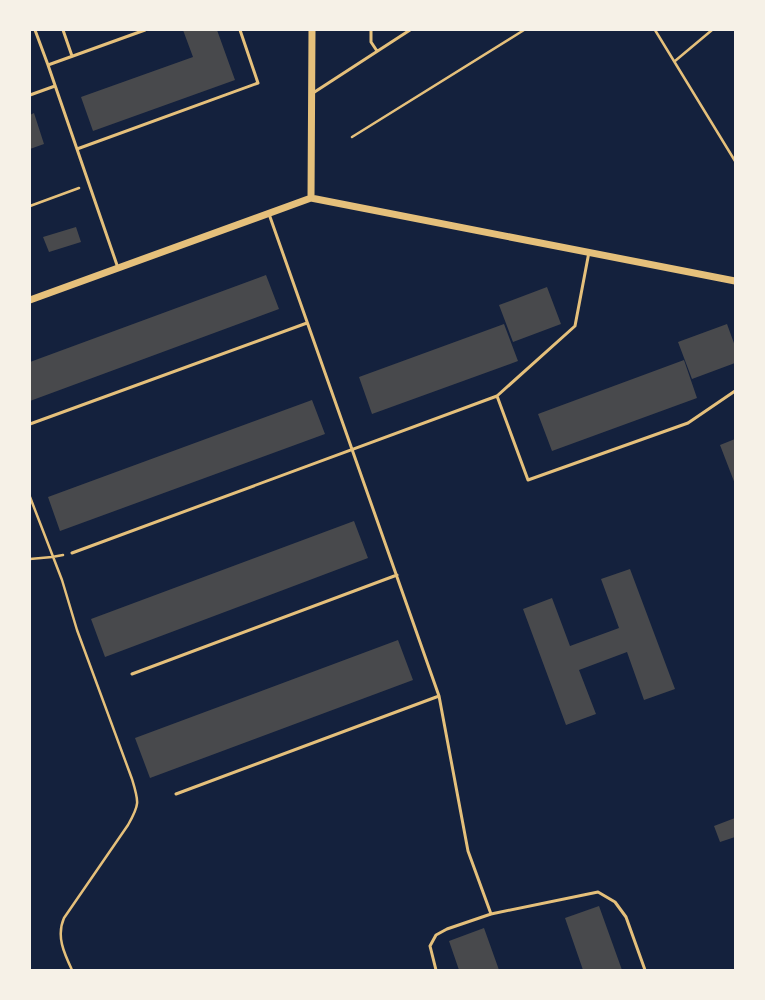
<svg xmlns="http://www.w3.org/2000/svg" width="765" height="1000" font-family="'Fira Sans',sans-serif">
  <rect width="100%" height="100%" fill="#14213d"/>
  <path fill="#48494c" d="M183,30h34l18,50 -142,51 -12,-34 112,-40z
    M34,113l10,31 -14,5v-34z
    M76,227l5,15 -32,10 -6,-15z
    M266,275l13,34 -249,92v-39z
    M547,287l14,37 -48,18 -14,-37z
    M504,324l14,37 -146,53 -13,-37z
    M727,324l8,22v17l-43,16 -14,-37z
    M684,360l13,38 -145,53 -14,-37z
    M312,400l13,34 -265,97 -12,-34z
    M735,439v45l-15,-39z
    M354,521l14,37 -263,99 -14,-38z
    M630,569l45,120 -31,11 -17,-48 -48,18 17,44 -30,11 -43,-116 29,-11 18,48 49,-18 -18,-49z
    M398,640l15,40 -263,98 -15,-40z
    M735,818v19l-15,5 -6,-16z
    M599,906l23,64h-39l-18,-52z
    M484,928l15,42h-40l-10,-29z"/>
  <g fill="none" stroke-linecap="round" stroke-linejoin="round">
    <path stroke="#e5c07b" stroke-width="2.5" d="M655,30l80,131
      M675,61l37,-31
      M352,137l172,-107
      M30,206l49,-18
      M30,497l32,83 15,50 55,149c7,23 8,25 -4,46l-64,93c-8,18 0,35 8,52
      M30,559l22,-2 11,-2"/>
    <path stroke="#e5c07b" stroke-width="3" d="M35,30l13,35
      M63,30l9,26
      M371,30v12l6,9
      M313,93l97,-63
      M30,95l25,-9
      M77,149l181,-66 -18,-53
      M269,214l170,482 29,155 23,63
      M118,268l-70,-203 97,-35
      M497,396l31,84 160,-57 47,-32
      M30,424l277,-101
      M72,553l425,-157 78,-70 14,-74
      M132,674l265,-99
      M176,794l263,-98
      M436,970l-6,-24 6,-11 11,-6 44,-15 107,-22 17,10 11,15 19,53"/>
    <path stroke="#e5c07b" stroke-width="7" d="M311,198l1,-168
      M30,300l281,-102 424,83"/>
  </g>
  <rect width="765" height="1000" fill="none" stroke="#f6f1e7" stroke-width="62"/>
</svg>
